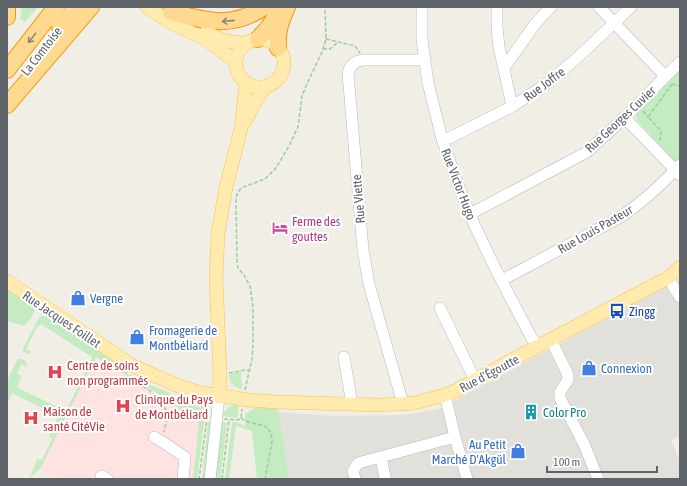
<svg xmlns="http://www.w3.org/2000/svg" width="687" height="486" font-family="'Asap Condensed',sans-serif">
  <rect width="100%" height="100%" fill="#f1eee6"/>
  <path fill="#e2e0da" d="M667,286l13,19v131l-9,4 9,21v18h-391l-12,-67 55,4 72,-1 35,-6z"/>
  <path fill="#fee3e2" d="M96,357l56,33 47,33 -6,56h-133l-20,-10z"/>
  <path fill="#c4ebc1" d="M22,7h16l-13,15 -5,-3z
    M680,68v92l-4,3 -40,-44 1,-9z
    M7,288l27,18c2,7 -5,15 -10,20l-17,-5z
    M41,316h7l80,54v6l-32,-19 -56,112 -11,10 8,-20 5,1 10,-21 -3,-3 9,-20 -46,-23 -5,10v-22l10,-21c5,-3 11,1 10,7l-6,-3 -4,10 5,2 -4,9v3l48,23 26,-52v-2l-51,-33 -1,2 -2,-1 -12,24 5,2 -1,2 -3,1 -4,-3v-3l16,-30z
    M241,372l1,17c-8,-1 -13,-7 -13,-15z
    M131,376l9,1 11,8 19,8 -1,2 6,2 1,-1 25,12 3,4 1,3 -8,64h-4l6,-56 -47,-33 -21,-13z
    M239,404l-2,14 -14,-2c1,-7 9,-11 16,-12z
    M256,407l22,2 11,70h-32l-5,-48 -16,-5 -7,53h-4l7,-56c5,-4 8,2 13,3v-12z
    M210,421l3,1 -6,57h-5l6,-57z
    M222,422l4,1 1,2 -7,54h-5z"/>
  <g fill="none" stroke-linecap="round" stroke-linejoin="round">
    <defs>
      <path id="minor" d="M422,7v33l6,43 14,56 15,43 17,42 21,44 36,69 7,10
        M497,7v20l2,20 12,54 2,5
        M599,7l66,69
        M504,68l31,-44 16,-17
        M624,117l56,58
        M442,139l7,-1 64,-32 33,-22 30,-25 55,-52
        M470,214l117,-62 36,-33 57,-57
        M668,278l12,19
        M501,280l3,-1 113,-60c23,-14 45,-35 63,-54
        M440,308l35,72
        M551,340l17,35v5l-8,12v6l24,46 14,35
        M344,357l8,47
        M445,395l10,42 12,42
        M403,404l-34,-120 -6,-34 -15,-177c2,-8 7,-12 15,-13h62
        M154,437l7,4 24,16 -2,22
        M381,458l4,19 -1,2
        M101,476l6,3
        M210,479l9,-82
        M355,479l-2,-8 5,-8 97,-26"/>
      <path id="major" d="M147,7l26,17 34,16 29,22
        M206,32l15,8 25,4
        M236 63a24 24 0 1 1 48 0a24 24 0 1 1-48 0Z
        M246,120c6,-12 11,-25 22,-35
        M7,281l126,85 43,19 25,8 48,7 28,2 102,3 35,-2 31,-8 12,-5 55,-30 144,-76 12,-6 12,-11
        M219,397l1,-23 -4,-96 2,-44 8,-47 15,-58 5,-47"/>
      <path id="highway" d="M171,12c35,9 61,17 93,-5
        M7,17v-10
        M60,27l16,-20
        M258,39l11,-12 9,-15
        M278,48c-1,-17 2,-25 9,-41
        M7,70l49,-63
        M7,105l84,-98"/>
    </defs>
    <use href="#minor" stroke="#b6babe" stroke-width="12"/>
    <use href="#major" stroke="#ffc051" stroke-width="14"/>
    <use href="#highway" stroke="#f79600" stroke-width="18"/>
    <path stroke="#98cda3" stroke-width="1.5" stroke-dasharray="4 2" stroke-linecap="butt" d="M326,39l29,7 5,7
      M323,49h7l8,-7
      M672,84l8,2
      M643,111l5,6
      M660,141l1,-10 -13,-14 24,-33
      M229,373l16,-3h4
      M130,375c3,10 14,11 20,16 7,5 12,14 17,20l1,3 -4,18
      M245,390l7,-31 1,-14v-37l-3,-22 -6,-11 -6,-7 -1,-5 -1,-63 1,-6 4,-6 24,-9 11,-11 13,-22 9,-19 4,-31 4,-10 16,-34 4,-13 -1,-32
      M196,403c7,3 9,6 11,15l-8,61
      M241,418c13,10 31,1 31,24l-7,37
      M224,419l14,1 3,-2 1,-9
      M222,479l7,-59"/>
    <use href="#minor" stroke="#fff" stroke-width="11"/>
    <use href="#major" stroke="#ffebad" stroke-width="13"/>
    <use href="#highway" stroke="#ffd98f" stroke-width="16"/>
  </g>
  <defs><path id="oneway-shaft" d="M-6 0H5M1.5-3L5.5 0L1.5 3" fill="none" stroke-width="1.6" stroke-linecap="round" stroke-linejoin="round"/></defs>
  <g stroke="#8e8674">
    <use href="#oneway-shaft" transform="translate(228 21) rotate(174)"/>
    <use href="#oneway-shaft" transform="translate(32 38) rotate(128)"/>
  </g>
  <defs>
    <symbol id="hotel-bare" viewBox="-9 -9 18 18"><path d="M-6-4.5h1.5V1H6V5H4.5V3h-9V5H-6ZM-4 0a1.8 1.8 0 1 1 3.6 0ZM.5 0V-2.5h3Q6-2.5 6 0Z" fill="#d1479c" stroke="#fff" stroke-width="2.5" paint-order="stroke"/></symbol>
    <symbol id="shop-bare" viewBox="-9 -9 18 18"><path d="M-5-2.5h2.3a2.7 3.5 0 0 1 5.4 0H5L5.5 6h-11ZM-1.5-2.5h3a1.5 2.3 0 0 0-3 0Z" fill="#3f7fe0" stroke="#fff" stroke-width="2.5" paint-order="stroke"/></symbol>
    <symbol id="bus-bare" viewBox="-9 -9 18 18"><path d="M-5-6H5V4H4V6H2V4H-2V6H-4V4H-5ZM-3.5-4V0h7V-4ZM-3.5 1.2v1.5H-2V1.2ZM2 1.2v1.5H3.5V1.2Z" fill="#1a4fb4" stroke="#fff" stroke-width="2.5" paint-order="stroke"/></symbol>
    <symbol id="hospital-bare" viewBox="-9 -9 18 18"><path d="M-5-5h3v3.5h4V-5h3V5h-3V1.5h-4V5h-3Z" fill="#e0444e" stroke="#fff" stroke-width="2.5" paint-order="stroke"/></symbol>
    <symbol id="building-bare" viewBox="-9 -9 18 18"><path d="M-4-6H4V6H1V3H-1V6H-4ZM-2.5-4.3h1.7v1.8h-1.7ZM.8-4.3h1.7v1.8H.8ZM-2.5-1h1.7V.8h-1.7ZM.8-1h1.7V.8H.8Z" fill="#0f9aa8" stroke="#fff" stroke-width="2.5" paint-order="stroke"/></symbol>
  </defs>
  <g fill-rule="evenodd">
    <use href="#hotel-bare" x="269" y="217" width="22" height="22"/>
    <use href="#shop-bare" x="67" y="287" width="22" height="22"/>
    <use href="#bus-bare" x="606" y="300" width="22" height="22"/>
    <use href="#shop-bare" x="126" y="326" width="22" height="22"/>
    <use href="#shop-bare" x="578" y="357" width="22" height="22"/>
    <use href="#hospital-bare" x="44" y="361" width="22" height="22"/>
    <use href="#hospital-bare" x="112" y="395" width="22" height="22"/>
    <use href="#building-bare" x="520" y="401" width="22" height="22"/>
    <use href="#hospital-bare" x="20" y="407" width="22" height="22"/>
    <use href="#shop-bare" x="507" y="440" width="22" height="22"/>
  </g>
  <g text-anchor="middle" stroke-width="4" stroke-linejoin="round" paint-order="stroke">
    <g font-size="13" fill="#5d6368" stroke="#fff">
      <text transform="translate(41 51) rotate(-52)" y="5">La Comtoise</text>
      <text transform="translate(544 84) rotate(-37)" y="5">Rue Joffre</text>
      <text transform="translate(620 119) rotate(-43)" y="5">Rue Georges Cuvier</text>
      <text transform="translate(459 184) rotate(69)" y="5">Rue Victor Hugo</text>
      <text transform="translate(358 199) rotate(-95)" y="5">Rue Viette</text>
      <text transform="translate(595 229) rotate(-30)" y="5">Rue Louis Pasteur</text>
      <text transform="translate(62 319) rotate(34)" y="5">Rue Jacques Foillet</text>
      <text transform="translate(489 373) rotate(-28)" y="5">Rue d'Égoutte</text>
    </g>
    <g font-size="13" fill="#b23c85" stroke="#fff" text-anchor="start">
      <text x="292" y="226">Ferme des<tspan x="292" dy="15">gouttes</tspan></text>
    </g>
    <g font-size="13" fill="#366cbe" stroke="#fff" text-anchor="start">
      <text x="90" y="303">Vergne</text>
      <text x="149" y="335">Fromagerie de<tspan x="149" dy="15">Montbéliard</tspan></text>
      <text x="601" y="373">Connexion</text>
      <text x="506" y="449" text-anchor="end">Au Petit<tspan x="506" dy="15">Marché D'Akgül</tspan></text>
    </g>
    <g font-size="13" fill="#164399" stroke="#fff" text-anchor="start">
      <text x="629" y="316">Zingg</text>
    </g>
    <g font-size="13" fill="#be3a42" stroke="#fff" text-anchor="start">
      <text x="67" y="370">Centre de soins<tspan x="67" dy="15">non programmés</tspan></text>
      <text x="135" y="404">Clinique du Pays<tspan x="135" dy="15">de Montbéliard</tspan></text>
      <text x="43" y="416">Maison de<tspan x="43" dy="15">santé CitéVie</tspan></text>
    </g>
    <g font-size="13" fill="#0d838f" stroke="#fff" text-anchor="start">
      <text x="543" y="417">Color Pro</text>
    </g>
  </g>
  <rect width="687" height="486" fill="none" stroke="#5d6368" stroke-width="16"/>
  <path d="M547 466v6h110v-6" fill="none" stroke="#5d6368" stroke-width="2"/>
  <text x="553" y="466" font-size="12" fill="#5d6368" stroke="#ffffff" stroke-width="3" paint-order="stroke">100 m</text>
</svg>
